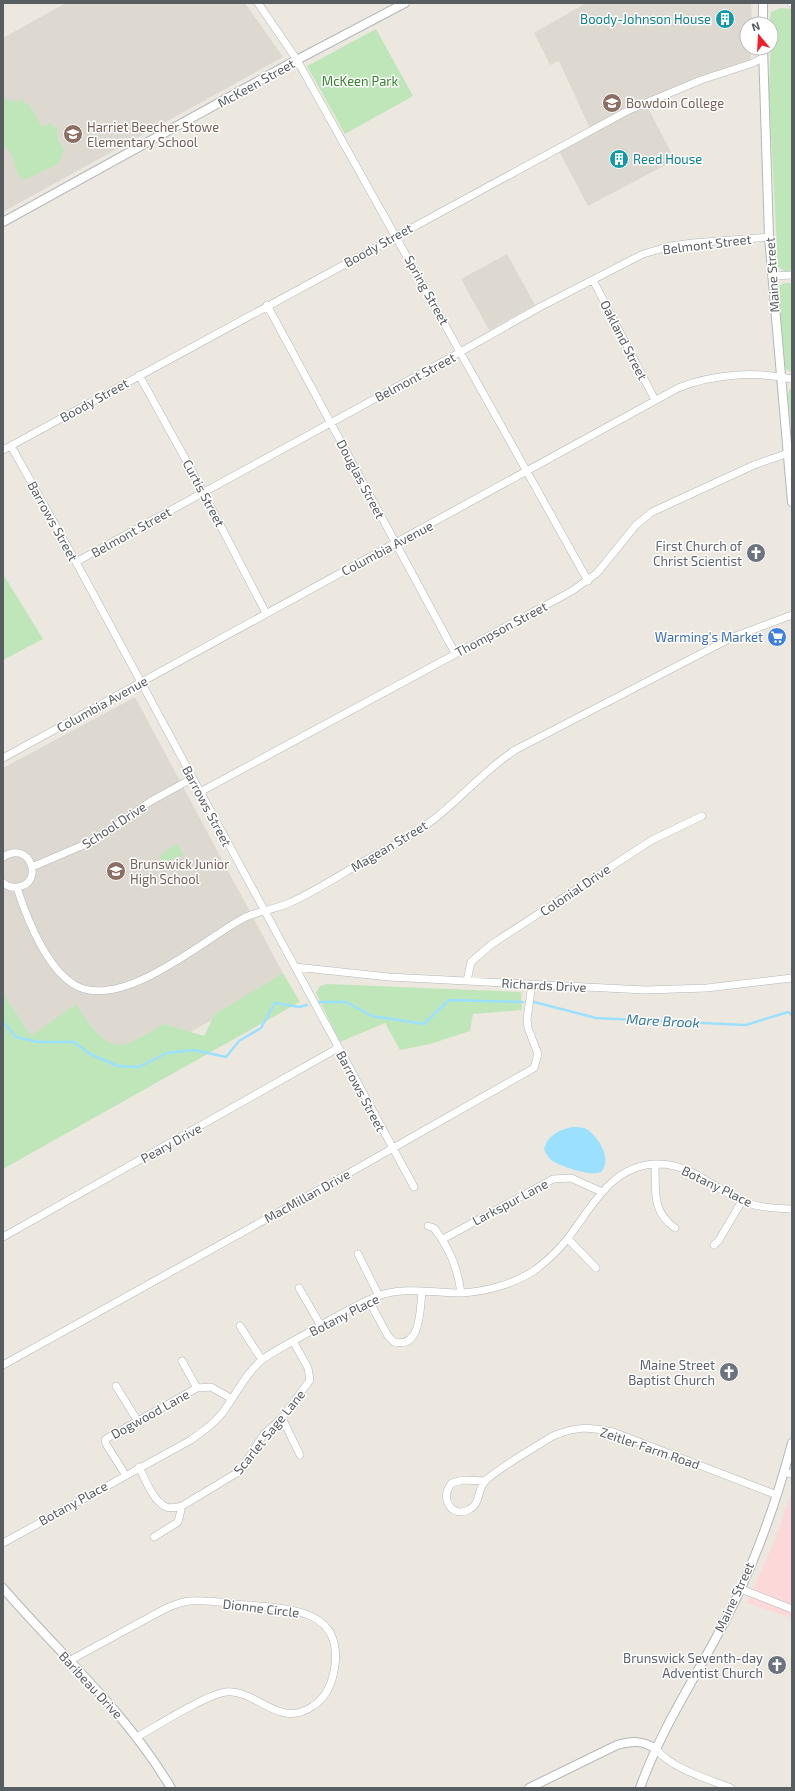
<svg xmlns="http://www.w3.org/2000/svg" width="795" height="1791" font-family="'Exo 2',sans-serif">
  <rect width="100%" height="100%" fill="#ece8df"/>
  <path fill="#ded9d0" d="M66,3h179l38,54 -280,155v-174z
    M586,3h165l1,21h-5v24h4v11l-53,19 -54,22 31,60 -87,46 -29,-55 33,-18 -33,-72 -9,4 -16,-32z
    M507,254l28,51 -46,25 -28,-51z
    M135,697l151,282 -283,157v-368z"/>
  <path fill="#fcd8d9" d="M792,1491v127l-45,-15 28,-63z"/>
  <path fill="#bfe6b9" d="M781,8l11,1 -1,263h-5l-8,-5 -9,-173 2,-70h-2l2,-12z
    M376,29l37,67 -68,38 -38,-68z
    M3,98l14,4 5,-3 5,6 2,-1 13,23 7,-4 8,5 1,11 6,11 -6,14 -33,16c-12,-8 -8,-10 -12,-21 -1,-4 -4,-8 -6,-12l-4,2z
    M784,283h8v89l-5,-2 -2,-3 -7,-80z
    M792,387v51l-4,-43 1,-5z
    M3,574l40,65 -40,21z
    M177,843l7,12 -21,8 -4,-7z
    M283,973l17,29 -297,167v-176l28,43 45,-32c11,16 25,43 47,41 7,0 33,-17 41,-21l40,12 11,-22z
    M327,984l194,8 1,18 -49,4 -3,17 -40,13 -30,6 -15,-27 -45,19 -24,-49 4,-7z"/>
  <path fill="#9ce0ff" d="M573,1127c5,0 11,0 15,3 12,9 24,30 13,42 -9,5 -42,-6 -50,-12 -3,-3 -5,-7 -7,-11 3,-13 16,-20 29,-22z"/>
  <g fill="none" stroke-linecap="round" stroke-linejoin="round">
    <path stroke="#9ce0ff" stroke-width="2.5" d="M319,1002h27l26,14 52,8 25,-24 74,2
      M534,1002l62,16 150,7 42,-13 4,3
      M3,1022l13,15 22,5h36l16,12 28,12 21,1 28,-14 27,-3 32,7 13,-16 22,-13 14,-25 24,4 8,-2"/>
    <defs>
      <path id="minor" d="M258,3l39,57 291,521
        M791,3h1
        M772,276l20,-1
        M593,280l62,120
        M267,305l188,348
        M139,375l53,96 74,142
        M11,446l65,116 338,625
        M3,450l626,-340 72,-30 52,-17 9,-5
        M76,562l379,-207 85,-48 103,-53 27,-8 23,-3 76,-6
        M3,758l675,-370c35,-14 78,-17 114,-9
        M200,792l372,-201 25,-18 39,-48 16,-13 102,-47 34,-12
        M3,857c27,-18 42,26 15,30 -6,1 -10,0 -15,-4
        M32,867l63,-27 56,-39 42,-23
        M17,888c10,31 33,91 67,101 48,13 118,-48 158,-70 14,-8 32,-9 47,-16 27,-12 52,-29 77,-43 21,-12 44,-22 63,-37 30,-22 54,-52 86,-73l218,-113 59,-22
        M295,967l94,10 256,13 62,-2 85,-10
        M467,981l4,-19 21,-18 160,-104 50,-24
        M655,1164c1,26 -4,47 20,64
        M428,1226l6,2c15,19 24,41 27,65
        M3,1237l335,-189
        M443,1239l110,-60 18,-1 31,14
        M568,1239l28,29
        M714,1245l5,-5 23,-39
        M358,1254l21,42
        M299,1288l22,38
        M369,1301l19,35 6,6c27,7 26,-32 28,-51
        M240,1326l22,34
        M182,1361l15,27
        M3,1365l339,-188 192,-109 4,-14 -10,-26 -1,-9 5,-35
        M116,1386l21,34
        M282,1418l18,37
        M139,1467c6,12 14,34 27,40 5,2 11,0 16,-1l58,-35 24,-37 18,-16 28,-38 -2,-12 -15,-27
        M784,1472l8,2
        M125,1474l-19,-30 -1,-4 4,-3 88,-49 14,-1 21,12
        M485,1481l-22,-1 -11,3c-14,15 1,37 18,26 11,-6 7,-21 16,-29 19,-16 46,-31 67,-44 24,-10 35,-9 60,-4l164,63
        M154,1537l24,-15 4,-16
        M3,1543l188,-103c11,-9 24,-16 32,-28 13,-17 22,-38 39,-52 11,-9 27,-16 40,-24 24,-13 50,-30 76,-40 26,-10 55,-3 82,-3 25,-1 54,-9 75,-23 12,-9 24,-20 33,-32 24,-31 43,-72 87,-74 34,-2 58,24 88,37 15,7 32,7 49,8
        M741,1589l51,20
        M69,1661c22,-12 44,-24 66,-36 18,-9 36,-22 55,-24 19,-2 39,3 58,4 39,4 94,3 87,60 -2,16 -8,32 -22,41 -34,24 -56,-17 -87,-14 -21,3 -69,34 -89,45
        M656,1749c16,20 52,30 75,39"/>
      <path id="tertiary" d="M763,24v-21
        M763,48l6,189 23,265
        M3,222l288,-159 114,-60
        M3,1588c57,66 123,124 168,200
        M529,1788l88,-43c15,-4 25,-5 39,4
        M640,1788c25,-71 71,-132 101,-200 21,-46 38,-96 51,-145"/>
    </defs>
    <use href="#minor" stroke="#b2b7bb" stroke-width="8"/>
    <use href="#tertiary" stroke="#b2b7bb" stroke-width="10"/>
    <use href="#minor" stroke="#fff" stroke-width="7"/>
    <use href="#tertiary" stroke="#fff" stroke-width="8"/>
  </g>
  <defs>
    <symbol id="building-disc" viewBox="-11 -11 22 22"><circle r="9.5" fill="#0f9aa8" stroke="#fff"/><path d="M-4-6H4V6H1V3H-1V6H-4ZM-2.5-4.3h1.7v1.8h-1.7ZM.8-4.3h1.7v1.8H.8ZM-2.5-1h1.7V.8h-1.7ZM.8-1h1.7V.8H.8Z" fill="#fff"/></symbol>
    <symbol id="university-disc" viewBox="-11 -11 22 22"><circle r="9.5" fill="#8d6e63" stroke="#fff"/><path d="M0-5L7-2L0 1L-7-2ZM-4 1L0 2.5L4 1V4Q0 6-4 4Z" fill="#fff"/></symbol>
    <symbol id="school-disc" viewBox="-11 -11 22 22"><circle r="9.5" fill="#8d6e63" stroke="#fff"/><path d="M0-5L7-2L0 1L-7-2ZM-4 1L0 2.5L4 1V4Q0 6-4 4Z" fill="#fff"/></symbol>
    <symbol id="church-disc" viewBox="-11 -11 22 22"><circle r="9.5" fill="#6b7280" stroke="#fff"/><path d="M-1.2-6h2.4v3.5h3.3v2.4h-3.3V6h-2.4V-.1h-3.3v-2.4h3.3Z" fill="#fff"/></symbol>
    <symbol id="supermarket-disc" viewBox="-11 -11 22 22"><circle r="9.5" fill="#3f7fe0" stroke="#fff"/><path d="M-6-5.5h2.5l.6 2H6L4.5 2H-2.5L-4.4-4H-6ZM-1.5 3.2a1.3 1.3 0 1 0 .1 0ZM3 3.2a1.3 1.3 0 1 0 .1 0Z" fill="#fff"/></symbol>
  </defs>
  <g fill-rule="evenodd">
    <use href="#building-disc" x="714" y="8" width="22" height="22"/>
    <use href="#university-disc" x="601" y="92" width="22" height="22"/>
    <use href="#school-disc" x="62" y="123" width="22" height="22"/>
    <use href="#building-disc" x="608" y="148" width="22" height="22"/>
    <use href="#church-disc" x="745" y="542" width="22" height="22"/>
    <use href="#supermarket-disc" x="766" y="626" width="22" height="22"/>
    <use href="#school-disc" x="105" y="860" width="22" height="22"/>
    <use href="#church-disc" x="718" y="1361" width="22" height="22"/>
    <use href="#church-disc" x="766" y="1654" width="22" height="22"/>
  </g>
  <g text-anchor="middle" stroke-width="3" stroke-linejoin="round" paint-order="stroke">
    <g font-size="13" fill="#0d838f" stroke="#fff" text-anchor="end">
      <text x="711" y="24">Boody-Johnson House</text>
      <text x="633" y="164" text-anchor="start">Reed House</text>
    </g>
    <g font-size="13" fill="#35822e" stroke="#fff">
      <text x="360" y="86">McKeen Park</text>
    </g>
    <g font-size="13" fill="#585d61" stroke="#fff">
      <text transform="translate(256 83) rotate(-29)" y="5">McKeen Street</text>
      <text transform="translate(707 244) rotate(-7)" y="5">Belmont Street</text>
      <text transform="translate(378 245) rotate(-29)" y="5">Boody Street</text>
      <text transform="translate(772 275) rotate(-94)" y="5">Maine Street</text>
      <text transform="translate(427 290) rotate(61)" y="5">Spring Street</text>
      <text transform="translate(624 340) rotate(63)" y="5">Oakland Street</text>
      <text transform="translate(415 377) rotate(-28)" y="5">Belmont Street</text>
      <text transform="translate(94 400) rotate(-29)" y="5">Boody Street</text>
      <text transform="translate(361 479) rotate(62)" y="5">Douglas Street</text>
      <text transform="translate(204 493) rotate(62)" y="5">Curtis Street</text>
      <text transform="translate(53 521) rotate(61)" y="5">Barrows Street</text>
      <text transform="translate(131 532) rotate(-29)" y="5">Belmont Street</text>
      <text transform="translate(387 548) rotate(-28)" y="5">Columbia Avenue</text>
      <text transform="translate(501 629) rotate(-28)" y="5">Thompson Street</text>
      <text transform="translate(102 704) rotate(-29)" y="5">Columbia Avenue</text>
      <text transform="translate(207 806) rotate(62)" y="5">Barrows Street</text>
      <text transform="translate(114 825) rotate(-33)" y="5">School Drive</text>
      <text transform="translate(389 846) rotate(-31)" y="5">Magean Street</text>
      <text transform="translate(575 890) rotate(-34)" y="5">Colonial Drive</text>
      <text transform="translate(544 985) rotate(3)" y="5">Richards Drive</text>
      <text transform="translate(361 1091) rotate(62)" y="5">Barrows Street</text>
      <text transform="translate(171 1143) rotate(-29)" y="5">Peary Drive</text>
      <text transform="translate(717 1186) rotate(26)" y="5">Botany Place</text>
      <text transform="translate(307 1196) rotate(-29)" y="5">MacMillan Drive</text>
      <text transform="translate(510 1202) rotate(-28)" y="5">Larkspur Lane</text>
      <text transform="translate(344 1315) rotate(-27)" y="5">Botany Place</text>
      <text transform="translate(150 1414) rotate(-29)" y="5">Dogwood Lane</text>
      <text transform="translate(269 1432) rotate(-51)" y="5">Scarlet Sage Lane</text>
      <text transform="translate(650 1448) rotate(19)" y="5">Zeitler Farm Road</text>
      <text transform="translate(73 1503) rotate(-29)" y="5">Botany Place</text>
      <text transform="translate(734 1597) rotate(-65)" y="5">Maine Street</text>
      <text transform="translate(261 1608) rotate(7)" y="5">Dionne Circle</text>
      <text transform="translate(91 1685) rotate(47)" y="5">Baribeau Drive</text>
    </g>
    <g font-size="13" fill="#785e54" stroke="#fff" text-anchor="start">
      <text x="626" y="108">Bowdoin College</text>
      <text x="87" y="132">Harriet Beecher Stowe<tspan x="87" dy="15">Elementary School</tspan></text>
      <text x="130" y="869">Brunswick Junior<tspan x="130" dy="15">High School</tspan></text>
    </g>
    <g font-size="13" fill="#5b616d" stroke="#fff" text-anchor="end">
      <text x="742" y="551">First Church of<tspan x="742" dy="15">Christ Scientist</tspan></text>
      <text x="715" y="1370">Maine Street<tspan x="715" dy="15">Baptist Church</tspan></text>
      <text x="763" y="1663">Brunswick Seventh-day<tspan x="763" dy="15">Adventist Church</tspan></text>
    </g>
    <g font-size="13" fill="#366cbe" stroke="#fff" text-anchor="end">
      <text x="763" y="642">Warming's Market</text>
    </g>
    <g font-size="14" font-style="italic" fill="#3177a3" stroke="#fff">
      <text transform="translate(663 1021) rotate(3)" y="5">Mare Brook</text>
    </g>
  </g>
  <rect width="795" height="1791" fill="none" stroke="#585d61" stroke-width="8"/>
  <g transform="translate(759 36) rotate(342)"><circle r="19" fill="#ffffff" stroke="#bcbec0"/>
  <path d="M0-3L7 15L0 10L-7 15Z" fill="#f21f2a"/>
  <text y="-6" font-size="11" font-weight="bold" text-anchor="middle" fill="#585d61">N</text>
  </g>
</svg>
